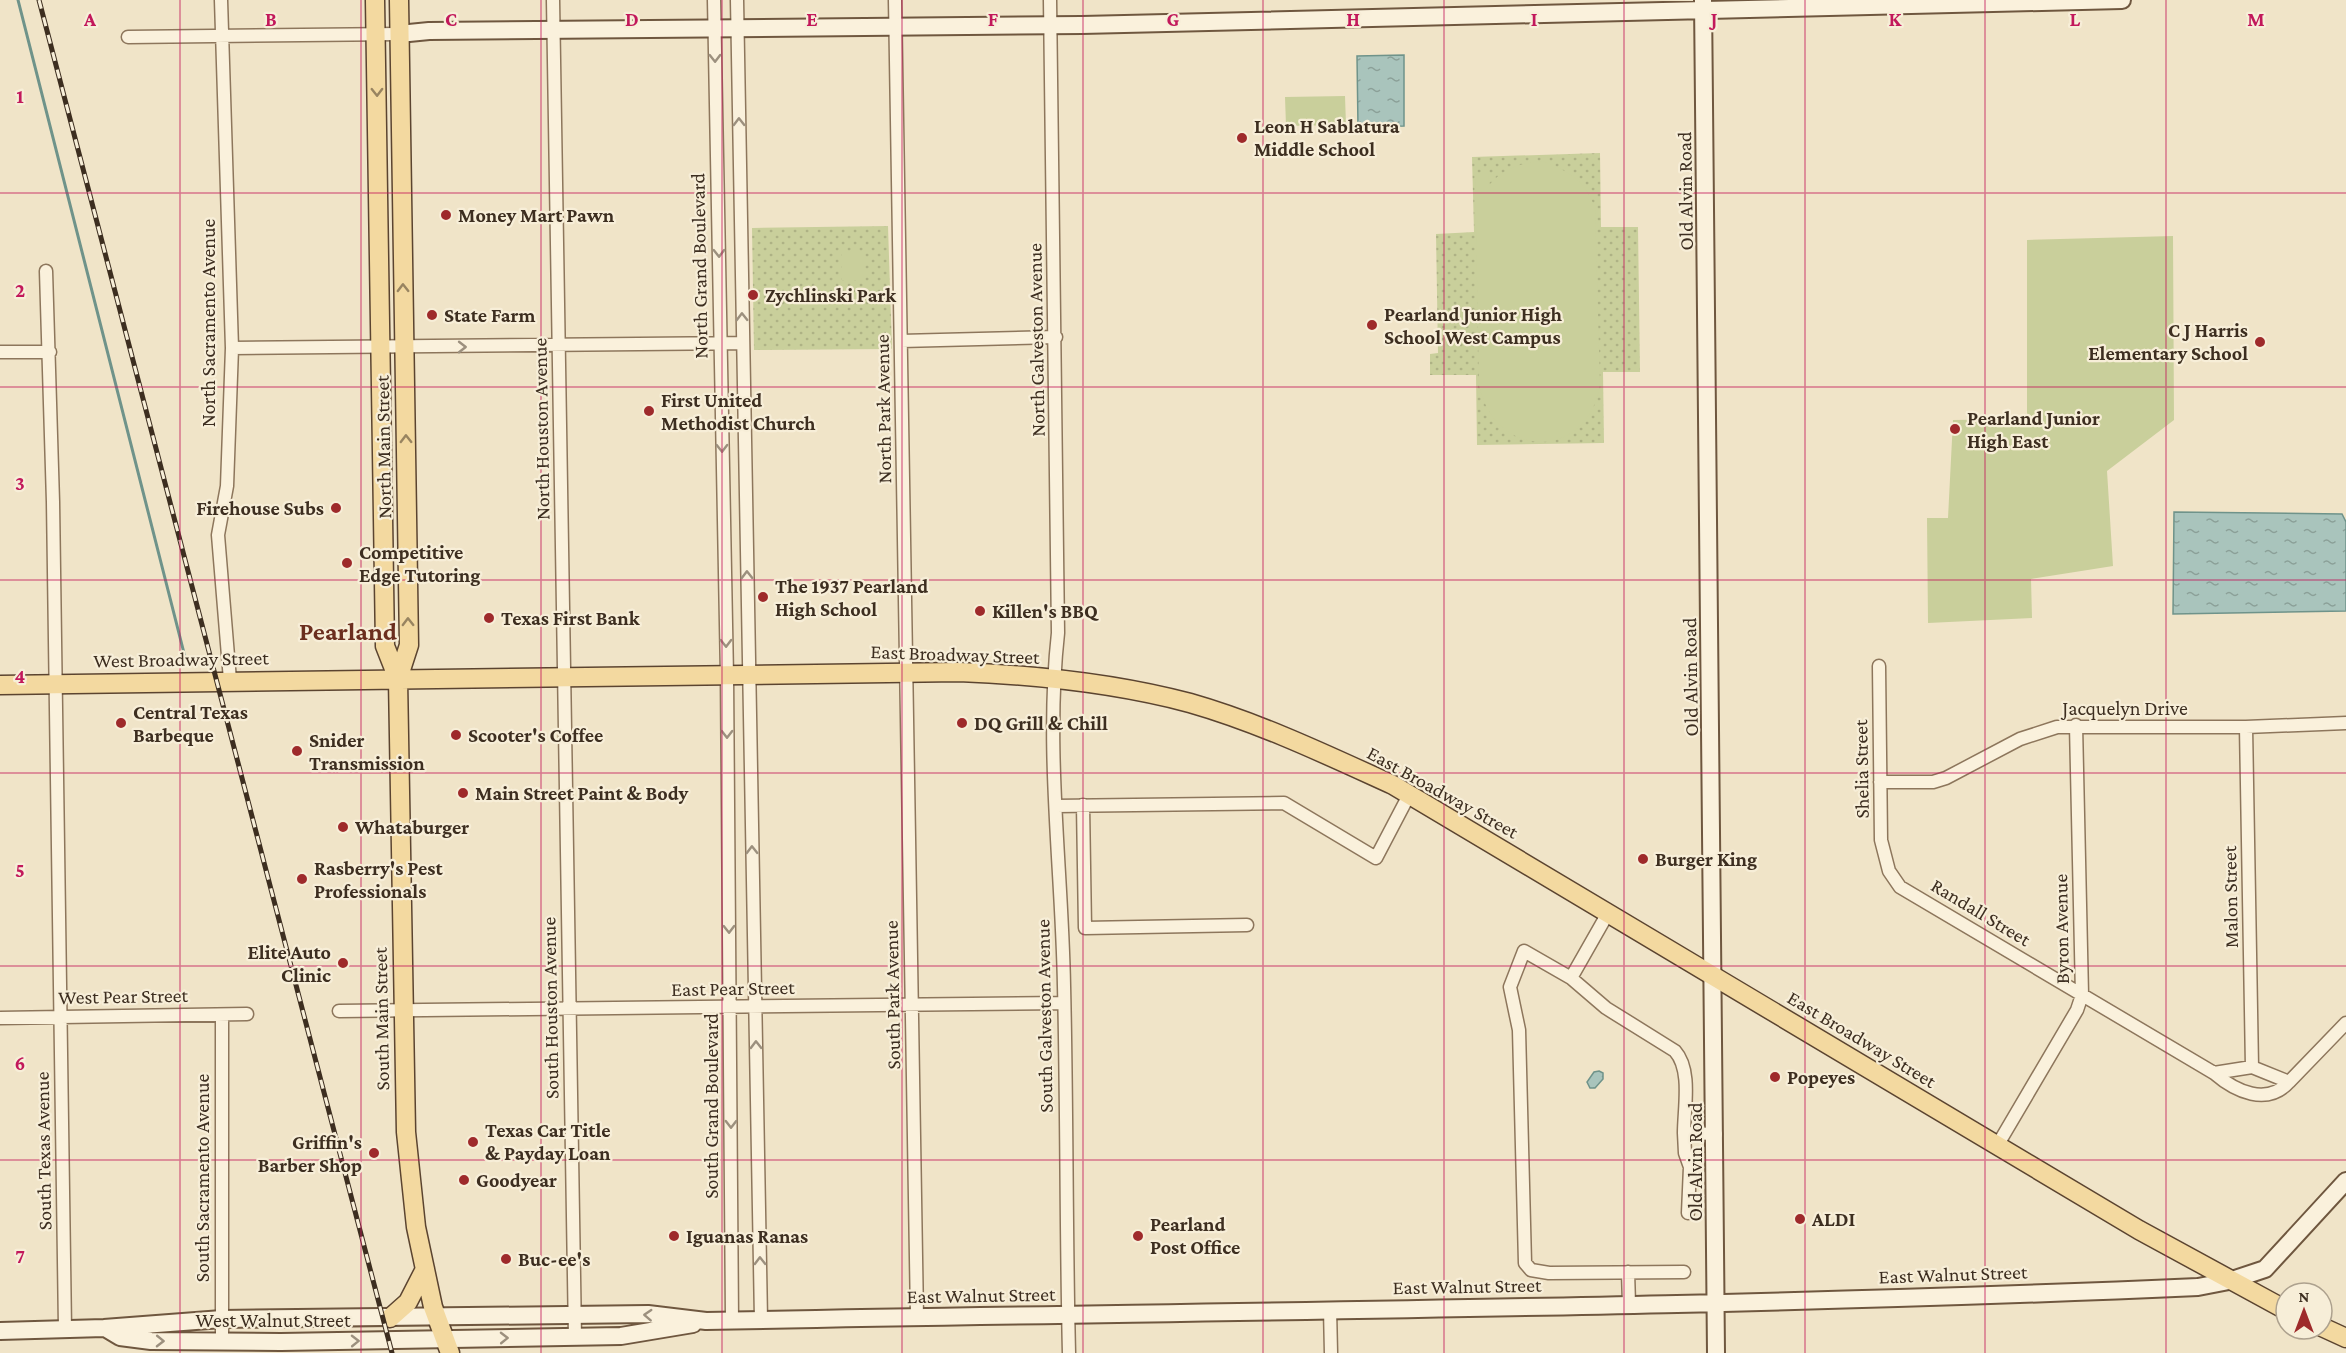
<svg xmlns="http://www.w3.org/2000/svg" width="2346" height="1353" font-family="'Crimson Pro',serif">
  <defs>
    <pattern id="grass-dots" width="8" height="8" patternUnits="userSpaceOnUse" patternTransform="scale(1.5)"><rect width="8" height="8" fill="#c9cf9b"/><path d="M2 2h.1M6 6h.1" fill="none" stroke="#aeb285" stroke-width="1.8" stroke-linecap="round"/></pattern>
    <pattern id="water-ripples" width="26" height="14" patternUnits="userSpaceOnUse" patternTransform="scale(1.5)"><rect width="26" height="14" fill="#a9c4bc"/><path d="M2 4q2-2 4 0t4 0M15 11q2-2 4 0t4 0" fill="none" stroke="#8ba098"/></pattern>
  </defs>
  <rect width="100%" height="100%" fill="#f0e4c8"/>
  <path fill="url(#grass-dots)" d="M1600,153l1,74h37l2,145h-37l1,71 -127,2 -1,-70h-46v-21l8,-1 -2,-119 38,-2 -2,-75z
    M888,226l4,123 -138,1 -2,-122z"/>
  <path fill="#c9cf9b" d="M1345,96l1,29 -60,1 -1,-29z
    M1543,161c26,10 44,21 52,48l5,176c-13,77 -105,75 -121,0l-4,-211h13l1,11c15,-17 32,-22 54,-24z
    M2173,236l1,184 -67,51 6,95 -82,13 1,39 -104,5 -1,-105h21l5,-98 74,-1v-179z
    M842,252h23v28h-23z"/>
  <path fill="url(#water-ripples)" stroke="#6f938a" stroke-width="1.5" d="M1404,55v71l-46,1 -1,-71z
    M2174,512l168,2 4,8v89l-173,3z
    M1599,1071l4,2v6l-8,9h-5l-3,-6 7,-10z"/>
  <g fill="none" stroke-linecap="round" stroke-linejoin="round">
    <path stroke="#6f938a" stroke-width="3" d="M18,0l167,657"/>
    <defs>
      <path id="street" d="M221,0l11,348 -5,138 -9,49 12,145
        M553,0l22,1337
        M714,0l13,676 5,644
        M737,0l24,1320
        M895,0l22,1317
        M1050,0l8,633c-13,117 4,235 6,353 3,122 2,245 5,367
        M128,37l271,-3
        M46,271l7,231 12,827
        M901,341l155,-4
        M232,348l511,-5
        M0,352h50
        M1879,666l2,174 8,31 11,16 314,186 38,-6 37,15 57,-59
        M2246,727l6,340
        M1880,782h53l13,-4 74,-39 37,-12h189l100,-4
        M1083,805l2,123 162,-3
        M1056,806l228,-3 92,55 33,-63
        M1608,913l-37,65 -47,-27 -14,36 9,43 6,233 6,7 18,3 135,-1
        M1571,978l35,30 69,43c17,19 9,57 9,82l32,1
        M339,1011l725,-8
        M222,1015v327
        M0,1018l247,-4
        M2214,1073c22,19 53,33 75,9
        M1684,1133l1,20 5,14 -2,46
        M1997,1146l80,-136 5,-15 -6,-270
        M1628,1272l1,32
        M1330,1309l1,44"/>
      <path id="secondary" d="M1703,0l13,1353
        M399,34l30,-3 653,-6 1040,-25
        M105,1328l15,9 31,4 130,1 340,-6 72,-12
        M0,1331l104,-3 118,-9 426,-5 58,7c497,-10 995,-12 1492,-34l31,-6 36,-12 81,-88"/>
      <path id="primary" d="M375,0l10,646 13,33
        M399,0l10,645 -11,34 8,453 10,95 17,80 17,46
        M0,685l959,-13c77,3 156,11 231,31 70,20 137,52 203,82l746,445 147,80
        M390,1318l18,-16 17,-33
        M2322,1327l24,11"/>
    </defs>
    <use href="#street" stroke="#8d765c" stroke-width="15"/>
    <use href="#secondary" stroke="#6f573f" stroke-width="20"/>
    <use href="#primary" stroke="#5b4430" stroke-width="21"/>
    <use href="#street" stroke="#faf1dc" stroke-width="12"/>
    <use href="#secondary" stroke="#faf1dc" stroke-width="16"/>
    <use href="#primary" stroke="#f3d9a0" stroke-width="18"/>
    <defs>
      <path id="rail" d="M39,0l353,1353"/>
    </defs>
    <use href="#rail" stroke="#3d2e20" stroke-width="5"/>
    <use href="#rail" stroke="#f7eed8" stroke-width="3" stroke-dasharray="9" stroke-linecap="butt"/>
  </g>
  <defs><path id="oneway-chevron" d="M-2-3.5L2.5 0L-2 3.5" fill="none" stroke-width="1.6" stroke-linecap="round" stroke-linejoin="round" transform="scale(1.5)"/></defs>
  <g stroke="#9c907e">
    <use href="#oneway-chevron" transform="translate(715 58) rotate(89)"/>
    <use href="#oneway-chevron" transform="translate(739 122) rotate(-91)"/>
    <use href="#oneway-chevron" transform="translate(719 253) rotate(89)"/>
    <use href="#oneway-chevron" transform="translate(742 317) rotate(-91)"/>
    <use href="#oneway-chevron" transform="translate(462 347)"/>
    <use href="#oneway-chevron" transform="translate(722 448) rotate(89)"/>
    <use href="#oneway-chevron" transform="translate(747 575) rotate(-91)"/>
    <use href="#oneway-chevron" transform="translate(726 643) rotate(89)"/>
    <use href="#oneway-chevron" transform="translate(727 734) rotate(90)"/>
    <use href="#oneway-chevron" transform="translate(752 850) rotate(-91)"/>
    <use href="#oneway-chevron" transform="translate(729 929) rotate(89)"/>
    <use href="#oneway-chevron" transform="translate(756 1045) rotate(-91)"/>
    <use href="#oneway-chevron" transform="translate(731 1124) rotate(90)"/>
    <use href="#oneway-chevron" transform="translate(760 1261) rotate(-91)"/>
    <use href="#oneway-chevron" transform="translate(648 1315) rotate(-177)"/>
    <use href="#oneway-chevron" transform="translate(504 1338) rotate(-1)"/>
    <use href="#oneway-chevron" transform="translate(160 1341) rotate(1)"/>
    <use href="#oneway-chevron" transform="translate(355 1341) rotate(-1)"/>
  </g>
  <g stroke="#988460">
    <use href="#oneway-chevron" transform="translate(377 92) rotate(89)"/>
    <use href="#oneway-chevron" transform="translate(403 288) rotate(-91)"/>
    <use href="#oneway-chevron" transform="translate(406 439) rotate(-91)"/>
    <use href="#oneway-chevron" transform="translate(408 622) rotate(-91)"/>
  </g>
  <path fill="none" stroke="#c2185b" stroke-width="1.5" stroke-opacity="0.55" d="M180,0v1353M361,0v1353M541,0v1353M722,0v1353M902,0v1353M1083,0v1353M1263,0v1353M1444,0v1353M1624,0v1353M1805,0v1353M1985,0v1353M2166,0v1353M0,193h2346M0,387h2346M0,580h2346M0,773h2346M0,966h2346M0,1160h2346"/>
  <g fill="#9e2a2b" stroke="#f7eed8" stroke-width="2">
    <circle cx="1242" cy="138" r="6"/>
    <circle cx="446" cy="215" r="6"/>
    <circle cx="753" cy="295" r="6"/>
    <circle cx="432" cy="315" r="6"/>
    <circle cx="1372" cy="325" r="6"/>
    <circle cx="2260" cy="342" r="6"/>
    <circle cx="649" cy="411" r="6"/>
    <circle cx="1955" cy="429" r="6"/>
    <circle cx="336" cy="508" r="6"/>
    <circle cx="347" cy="563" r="6"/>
    <circle cx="763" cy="597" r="6"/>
    <circle cx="980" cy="611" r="6"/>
    <circle cx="489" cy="618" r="6"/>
    <circle cx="121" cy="723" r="6"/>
    <circle cx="962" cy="723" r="6"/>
    <circle cx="456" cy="735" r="6"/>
    <circle cx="297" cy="751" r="6"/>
    <circle cx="463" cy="793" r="6"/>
    <circle cx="343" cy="827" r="6"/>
    <circle cx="1643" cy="859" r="6"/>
    <circle cx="302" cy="879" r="6"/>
    <circle cx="343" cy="963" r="6"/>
    <circle cx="1775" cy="1077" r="6"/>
    <circle cx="473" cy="1142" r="6"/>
    <circle cx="374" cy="1153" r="6"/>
    <circle cx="464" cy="1180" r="6"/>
    <circle cx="1800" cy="1219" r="6"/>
    <circle cx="674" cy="1236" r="6"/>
    <circle cx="1138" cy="1236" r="6"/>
    <circle cx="506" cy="1259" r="6"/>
  </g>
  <g text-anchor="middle" stroke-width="4.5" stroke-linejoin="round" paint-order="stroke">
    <g font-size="20" font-weight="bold" fill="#3d2e20" stroke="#f7eed8" text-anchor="start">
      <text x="1254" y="133">Leon H Sablatura<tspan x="1254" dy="23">Middle School</tspan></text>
      <text x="458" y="222">Money Mart Pawn</text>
      <text x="765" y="302">Zychlinski Park</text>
      <text x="1384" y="321">Pearland Junior High<tspan x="1384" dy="23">School West Campus</tspan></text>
      <text x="444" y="322">State Farm</text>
      <text x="2248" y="337" text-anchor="end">C J Harris<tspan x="2248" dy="23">Elementary School</tspan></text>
      <text x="661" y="407">First United<tspan x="661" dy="23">Methodist Church</tspan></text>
      <text x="1967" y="425">Pearland Junior<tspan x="1967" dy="23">High East</tspan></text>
      <text x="324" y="515" text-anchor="end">Firehouse Subs</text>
      <text x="359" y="559">Competitive<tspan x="359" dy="23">Edge Tutoring</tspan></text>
      <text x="775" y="593">The 1937 Pearland<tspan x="775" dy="23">High School</tspan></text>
      <text x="992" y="618">Killen's BBQ</text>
      <text x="501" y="625">Texas First Bank</text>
      <text x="133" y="719">Central Texas<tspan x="133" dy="23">Barbeque</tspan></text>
      <text x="974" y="730">DQ Grill &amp; Chill</text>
      <text x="468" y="742">Scooter's Coffee</text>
      <text x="309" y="747">Snider<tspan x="309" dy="23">Transmission</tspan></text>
      <text x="475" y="800">Main Street Paint &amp; Body</text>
      <text x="355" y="834">Whataburger</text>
      <text x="1655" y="866">Burger King</text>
      <text x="314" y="875">Rasberry's Pest<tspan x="314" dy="23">Professionals</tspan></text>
      <text x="331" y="959" text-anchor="end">Elite Auto<tspan x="331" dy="23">Clinic</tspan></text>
      <text x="1787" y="1084">Popeyes</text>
      <text x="485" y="1137">Texas Car Title<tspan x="485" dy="23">&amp; Payday Loan</tspan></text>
      <text x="362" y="1149" text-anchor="end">Griffin's<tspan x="362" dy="23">Barber Shop</tspan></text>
      <text x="476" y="1187">Goodyear</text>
      <text x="1812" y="1226">ALDI</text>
      <text x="1150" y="1231">Pearland<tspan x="1150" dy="23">Post Office</tspan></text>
      <text x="686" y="1243">Iguanas Ranas</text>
      <text x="518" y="1266">Buc-ee's</text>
    </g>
    <g font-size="20" fill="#3d2e20" stroke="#f7eed8">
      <text transform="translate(1685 191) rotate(-91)" y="7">Old Alvin Road</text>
      <text transform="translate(699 266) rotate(-91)" y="7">North Grand Boulevard</text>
      <text transform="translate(208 323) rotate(-90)" y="7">North Sacramento Avenue</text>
      <text transform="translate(1036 340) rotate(-91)" y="7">North Galveston Avenue</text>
      <text transform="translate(883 409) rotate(-91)" y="7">North Park Avenue</text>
      <text transform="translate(541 429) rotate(-91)" y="7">North Houston Avenue</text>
      <text transform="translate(383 447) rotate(-91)" y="7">North Main Street</text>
      <text transform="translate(955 654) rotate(2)" y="7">East Broadway Street</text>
      <text transform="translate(181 659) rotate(-1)" y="7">West Broadway Street</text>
      <text transform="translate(1690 677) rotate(-91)" y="7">Old Alvin Road</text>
      <text x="2125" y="715">Jacquelyn Drive</text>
      <text transform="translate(1861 769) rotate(-91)" y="7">Shelia Street</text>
      <text transform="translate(1443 792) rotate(29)" y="7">East Broadway Street</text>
      <text transform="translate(2230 897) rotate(-91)" y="7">Malon Street</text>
      <text transform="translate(1981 912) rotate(31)" y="7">Randall Street</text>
      <text transform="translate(2061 929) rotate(-91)" y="7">Byron Avenue</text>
      <text transform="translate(733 988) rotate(-1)" y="7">East Pear Street</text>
      <text transform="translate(892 995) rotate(-91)" y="7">South Park Avenue</text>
      <text transform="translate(123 996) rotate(-1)" y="7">West Pear Street</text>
      <text transform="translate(550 1008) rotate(-91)" y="7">South Houston Avenue</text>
      <text transform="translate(1044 1016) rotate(-91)" y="7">South Galveston Avenue</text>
      <text transform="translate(381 1019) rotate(-91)" y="7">South Main Street</text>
      <text transform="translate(1862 1039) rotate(31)" y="7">East Broadway Street</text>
      <text transform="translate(711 1106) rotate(-90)" y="7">South Grand Boulevard</text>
      <text transform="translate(43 1151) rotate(-91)" y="7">South Texas Avenue</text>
      <text transform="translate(1695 1162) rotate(-90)" y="7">Old Alvin Road</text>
      <text transform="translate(202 1178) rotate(-90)" y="7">South Sacramento Avenue</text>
      <text transform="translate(1953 1274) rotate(-2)" y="7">East Walnut Street</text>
      <text transform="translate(1467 1286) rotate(-1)" y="7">East Walnut Street</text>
      <text transform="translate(981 1295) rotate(-1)" y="7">East Walnut Street</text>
      <text x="273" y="1327">West Walnut Street</text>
    </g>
    <g font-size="26" font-weight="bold" fill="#6b2e1e" stroke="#f7eed8">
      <text x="348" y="640">Pearland</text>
    </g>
  </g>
  <g font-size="20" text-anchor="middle" font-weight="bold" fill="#c2185b" stroke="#f7eed8" stroke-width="4.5" stroke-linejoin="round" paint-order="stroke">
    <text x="90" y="26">A</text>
    <text x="271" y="26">B</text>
    <text x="451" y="26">C</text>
    <text x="632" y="26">D</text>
    <text x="812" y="26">E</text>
    <text x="993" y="26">F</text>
    <text x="1173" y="26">G</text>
    <text x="1353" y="26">H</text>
    <text x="1534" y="26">I</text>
    <text x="1714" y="26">J</text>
    <text x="1895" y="26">K</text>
    <text x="2075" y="26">L</text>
    <text x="2256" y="26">M</text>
    <text x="20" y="103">1</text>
    <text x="20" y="297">2</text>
    <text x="20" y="490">3</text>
    <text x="20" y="683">4</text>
    <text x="20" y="877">5</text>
    <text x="20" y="1070">6</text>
    <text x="20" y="1263">7</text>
  </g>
  <g transform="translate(2304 1311)"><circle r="28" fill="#f7eed8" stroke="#ada18e" stroke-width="1.5"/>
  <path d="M0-4.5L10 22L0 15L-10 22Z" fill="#9e2a2b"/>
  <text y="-9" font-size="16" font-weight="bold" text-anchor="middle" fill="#3d2e20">N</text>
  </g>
</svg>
